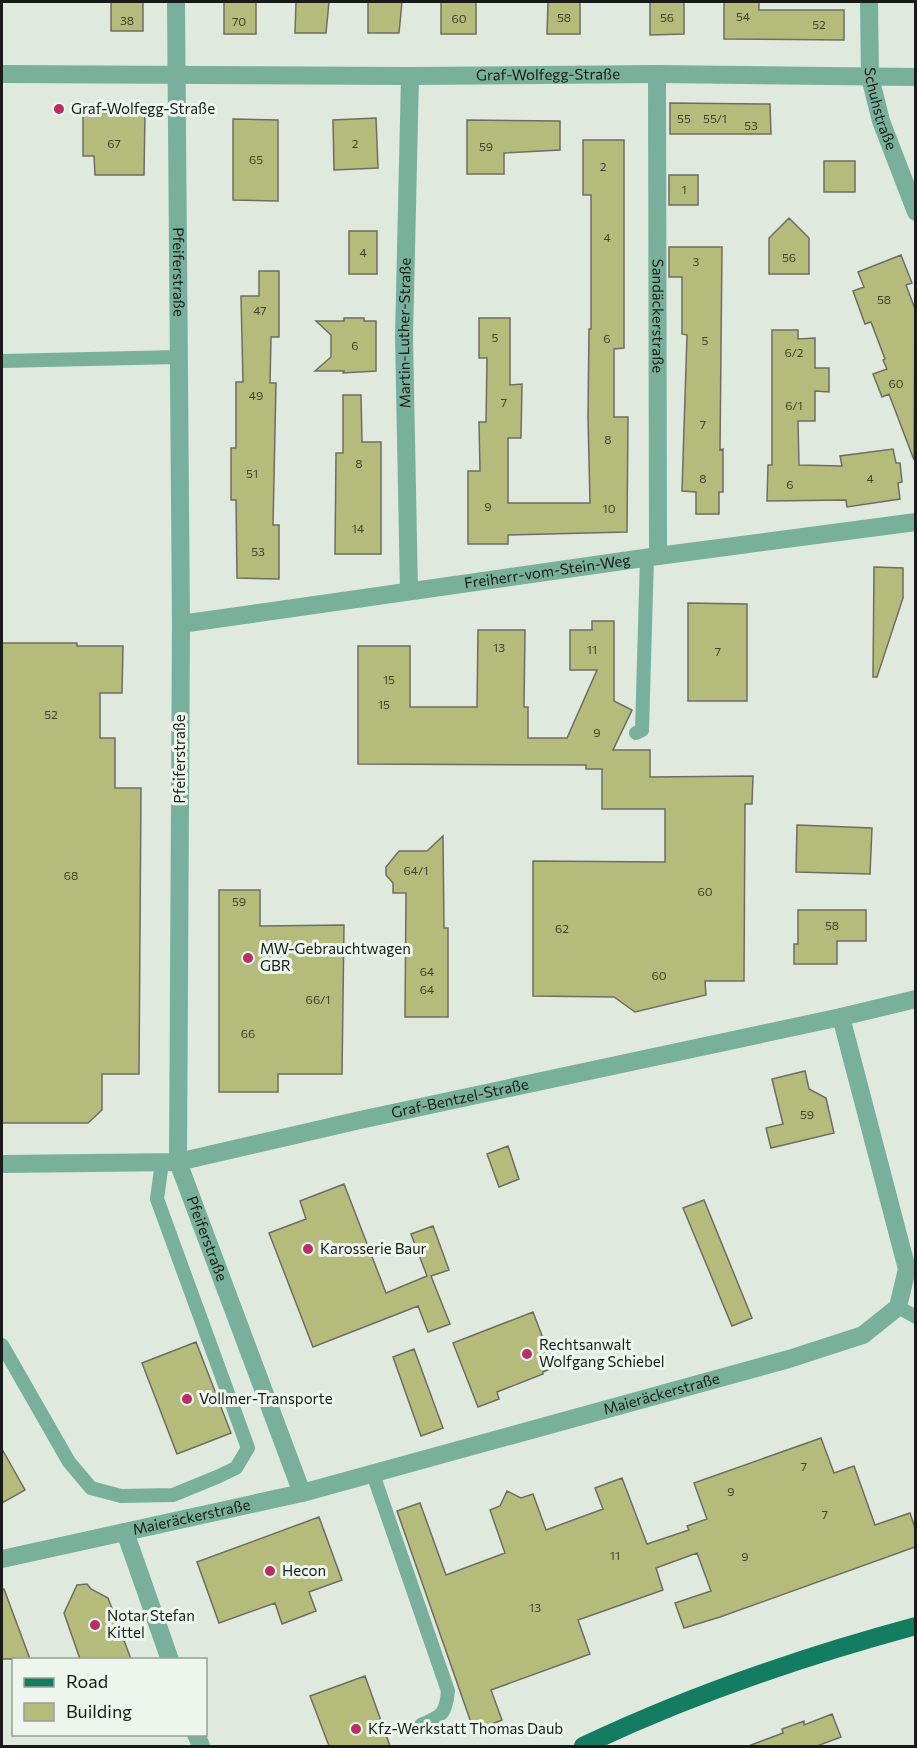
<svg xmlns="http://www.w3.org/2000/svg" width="917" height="1748" font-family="Commissioner,sans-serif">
  <rect width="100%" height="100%" fill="#e0e9de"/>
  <path fill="#b5bc7b" stroke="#6d6e63" stroke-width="1.5" d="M111,2h32v29h-32z
    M224,2h32v32h-32z
    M296,2h33l-3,31h-31z
    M368,2h34l-3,31h-31z
    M441,2h35v32h-35z
    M548,2h32v32h-33z
    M650,2h34v32l-34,1z
    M724,2h35v8h85v30l-120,-1z
    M670,103l100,1 1,30h-101z
    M83,113h62l-1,62h-49l-1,-19h-11z
    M376,118l2,50 -44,2 -1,-50z
    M233,119l45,1v81l-45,-1z
    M467,120l93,1v29l-56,3v21h-37z
    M583,140h41v208l-10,1v68h14l-1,115 -119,3v9h-40v-73h12l-1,-49h7l1,-64h-8v-40h31v67l12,-1 -1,54h-13v65h82l-2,-86 1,-88h2v-134h-8z
    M824,161h31v31h-31z
    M669,175h29v30h-29z
    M789,218l20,20v36h-40v-36z
    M349,231h28v43h-28z
    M669,247h53l-2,203 3,-1v43h-4v22h-23v-22l-14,-1 5,-156 -5,-1v-57h-13z
    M901,255l11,28 -6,2 9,24 -1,151 -25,-66 -7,3 -9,-23 14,-5 -4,-9 2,-1 -14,-37 -6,2 -12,-33 11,-4 -6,-15z
    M259,271h20v66h-8l-1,46h6l-3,142h6v54l-42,-1 -1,-78h-5v-52h5v-66h7l-2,-86h18z
    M344,318h20v3h12v50l-33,2 1,-2h-29l16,-14v-22l-15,-14h28z
    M772,330h26v9l17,-1v30h14v24l-14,-1v30h-17l1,44 43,1 -2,-10 53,-7 3,14h4l2,19 -4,1 2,16 -53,8 -1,-7 -79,1 1,-36h4z
    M343,395h18l1,47h19v112h-46l1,-101h7z
    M874,567l29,1v30l-26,79h-4z
    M688,603l59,1v97h-59z
    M592,621h22v80l18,9 -19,40h37v27l103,-1 -1,28h-7l-1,177h-39l1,14 -71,17 -21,-15 -81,-1v-135l132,1v-53h-63v-40h-16v-4l-228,-1v-118h52v61h67l1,-77h47l-1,77h4v31h39l30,-68h-27v-40h22z
    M2,643h75v3h46l-1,47h-22v45h15v50h26l-2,286h-37v36l-14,13h-86z
    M797,825l75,3 -2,46 -74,-2z
    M443,836l1,92h4v89h-43l1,-124h-13v-10l-7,-8v-8l13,-16h28z
    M219,890h41v36l84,-1 -2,149h-64v18h-59z
    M798,910h68v31h-29v23h-43v-20h4z
    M805,1071l4,18 17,9 8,35 -63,15 -5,-20 17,-4 -11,-45z
    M508,1146l11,33 -20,8 -12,-33z
    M344,1184l42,109 41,-17 -16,-42 22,-8 16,44 -18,6 19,48 -22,8 -10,-26 -105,41 -44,-114 37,-14 -6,-18z
    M704,1200l48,118 -20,8 -49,-118z
    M533,1312l21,55 -11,5v2l-46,18 2,7 -21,8 -25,-64z
    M196,1342l35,91 -54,21 -35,-91z
    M414,1349l29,79 -22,8 -28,-79z
    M821,1438l13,35 20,-7 21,59 35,-12 5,15v19l-195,70 -36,11 -9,-25 36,-12 -14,-38 -41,15 7,22 -85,30 12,34 -99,36 11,30 -28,11 -77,-220 23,-8 26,72 59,-22 -15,-43 10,-4 7,-15 14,7 12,-4 13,36 57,-21 -8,-21 27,-10 25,66 42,-14 -2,-4 20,-7 -13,-36z
    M2,1449l23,41 -23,13z
    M319,1517l23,63 -33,12 7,19 -34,13 -7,-21 -56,20 -22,-61z
    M87,1584l4,5 17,9 23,61h-51l-16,-46 13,-28z
    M4,1589l26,70h-28v-69z
    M365,1676l25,70h-61l-19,-50z
    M832,1714l9,23 -24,9h-65l-1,-1 32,-12 -1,-4 22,-8v4z"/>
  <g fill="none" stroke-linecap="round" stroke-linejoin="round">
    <path stroke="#78b09b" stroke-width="14" d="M2,361l177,-4
      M636,733l6,-3 5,-173
      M898,1307l18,10
      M2,1345l67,117 22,26 30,8 52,-1 44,-18 19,-9 12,-20 -91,-249 5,-37
      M373,1474l75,217c-2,23 -6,25 -27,34"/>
    <g stroke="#78b09b" stroke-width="18">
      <path id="s1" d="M176,2l5,622 -3,538 124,331"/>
      <path id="s2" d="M869,2l1,75 11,44 35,91"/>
      <path id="s3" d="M2,74l408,2 247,-2 259,3"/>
      <path id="s4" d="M657,74l1,482"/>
      <path id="s5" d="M409,591l-5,-254 6,-261"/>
      <path id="s6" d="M181,624l477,-68 258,-34"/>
      <path id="s7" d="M2,1164l176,-2 182,-42 481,-103 75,-18"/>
      <path d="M125,1532l45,128"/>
      <path id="s8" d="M2,1559l300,-66 487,-134 74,-24 35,-28 9,-38 -66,-252"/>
      <path d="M196,1734l5,12"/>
    </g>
    <path stroke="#147c60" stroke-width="18" d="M583,1746c103,-49 222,-90 333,-120"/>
  </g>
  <g fill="#ba2e65" stroke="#edf6ec" stroke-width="2">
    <circle cx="59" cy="109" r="6"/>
    <circle cx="248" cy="958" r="6"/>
    <circle cx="308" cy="1249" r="6"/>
    <circle cx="527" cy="1354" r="6"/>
    <circle cx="187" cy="1399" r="6"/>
    <circle cx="270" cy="1571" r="6"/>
    <circle cx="95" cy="1625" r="6"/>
    <circle cx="356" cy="1729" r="6"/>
  </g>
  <g text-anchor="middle" stroke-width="6" stroke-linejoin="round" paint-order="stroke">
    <g font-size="12" fill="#3f4330">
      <text x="743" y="21">54</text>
      <text x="564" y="22">58</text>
      <text x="667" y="22">56</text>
      <text x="459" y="23">60</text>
      <text x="127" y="25">38</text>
      <text x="239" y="26">70</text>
      <text x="819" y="29">52</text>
      <text x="684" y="123">55</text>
      <text x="715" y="123">55/1</text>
      <text x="751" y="130">53</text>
      <text x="114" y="148">67</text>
      <text x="355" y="148">2</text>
      <text x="486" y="151">59</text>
      <text x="256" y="164">65</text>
      <text x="603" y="171">2</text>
      <text x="684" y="194">1</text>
      <text x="607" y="242">4</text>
      <text x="363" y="257">4</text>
      <text x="789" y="262">56</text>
      <text x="696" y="266">3</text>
      <text x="884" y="304">58</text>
      <text x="260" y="315">47</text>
      <text x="495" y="342">5</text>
      <text x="607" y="343">6</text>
      <text x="705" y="345">5</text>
      <text x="355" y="350">6</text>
      <text x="794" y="357">6/2</text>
      <text x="896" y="388">60</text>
      <text x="256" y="400">49</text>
      <text x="504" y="407">7</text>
      <text x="794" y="410">6/1</text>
      <text x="703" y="429">7</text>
      <text x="608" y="444">8</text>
      <text x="359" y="468">8</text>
      <text x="252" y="478">51</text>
      <text x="703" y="483">8</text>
      <text x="870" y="483">4</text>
      <text x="790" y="489">6</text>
      <text x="488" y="511">9</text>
      <text x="609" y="513">10</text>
      <text x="358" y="533">14</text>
      <text x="258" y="556">53</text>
      <text x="499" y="652">13</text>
      <text x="592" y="654">11</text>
      <text x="718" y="656">7</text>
      <text x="389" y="684">15</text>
      <text x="384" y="709">15</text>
      <text x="51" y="719">52</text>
      <text x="597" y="737">9</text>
      <text x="416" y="875">64/1</text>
      <text x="71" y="880">68</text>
      <text x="705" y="896">60</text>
      <text x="239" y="906">59</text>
      <text x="832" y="930">58</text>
      <text x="562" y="933">62</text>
      <text x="427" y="976">64</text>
      <text x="659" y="980">60</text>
      <text x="427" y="994">64</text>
      <text x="318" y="1004">66/1</text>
      <text x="248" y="1038">66</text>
      <text x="807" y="1119">59</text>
      <text x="804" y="1471">7</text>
      <text x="731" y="1496">9</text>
      <text x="825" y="1519">7</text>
      <text x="615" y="1560">11</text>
      <text x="745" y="1561">9</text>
      <text x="535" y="1612">13</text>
    </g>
    <g font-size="15" fill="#181b17" stroke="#edf6ec">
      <text dy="5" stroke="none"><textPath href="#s3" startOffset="546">Graf-Wolfegg-Straße</textPath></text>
      <text dy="5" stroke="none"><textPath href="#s2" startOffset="108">Schuhstraße</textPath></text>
      <text dy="5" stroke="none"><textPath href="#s1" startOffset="270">Pfeiferstraße</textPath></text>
      <text dy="5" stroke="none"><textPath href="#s4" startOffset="242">Sandäckerstraße</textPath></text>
      <text dy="5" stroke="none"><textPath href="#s5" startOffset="258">Martin-Luther-Straße</textPath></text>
      <text dy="5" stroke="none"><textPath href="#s6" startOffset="370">Freiherr-vom-Stein-Weg</textPath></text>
      <text transform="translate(180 759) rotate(-90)" y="5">Pfeiferstraße</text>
      <text dy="5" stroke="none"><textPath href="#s7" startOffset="465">Graf-Bentzel-Straße</textPath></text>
      <text dy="5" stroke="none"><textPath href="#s1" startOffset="1242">Pfeiferstraße</textPath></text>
      <text dy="5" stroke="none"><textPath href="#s8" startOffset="680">Maieräckerstraße</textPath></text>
      <text dy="5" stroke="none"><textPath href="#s8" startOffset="194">Maieräckerstraße</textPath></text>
    </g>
    <g font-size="15" fill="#181b17" stroke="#edf6ec" text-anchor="start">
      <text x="71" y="114">Graf-Wolfegg-Straße</text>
      <text x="260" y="954">MW-Gebrauchtwagen<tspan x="260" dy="17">GBR</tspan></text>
      <text x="320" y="1254">Karosserie Baur</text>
      <text x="539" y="1350">Rechtsanwalt<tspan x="539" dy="17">Wolfgang Schiebel</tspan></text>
      <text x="199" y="1404">Vollmer-Transporte</text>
      <text x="282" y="1576">Hecon</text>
      <text x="107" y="1621">Notar Stefan<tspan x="107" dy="17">Kittel</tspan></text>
      <text x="368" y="1734">Kfz-Werkstatt Thomas Daub</text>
    </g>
  </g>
  <rect width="917" height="1748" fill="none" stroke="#181b17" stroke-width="6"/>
  <rect x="12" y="1658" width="195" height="78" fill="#edf6ec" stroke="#989e97" stroke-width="1.5"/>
  <rect x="24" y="1678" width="30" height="9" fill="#147c60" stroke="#989e97" stroke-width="1.5"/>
  <text x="66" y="1688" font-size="18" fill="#181b17">Road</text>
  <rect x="24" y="1703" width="30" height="18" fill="#b5bc7b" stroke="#989e97" stroke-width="1.5"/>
  <text x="66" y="1718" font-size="18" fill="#181b17">Building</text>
</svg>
